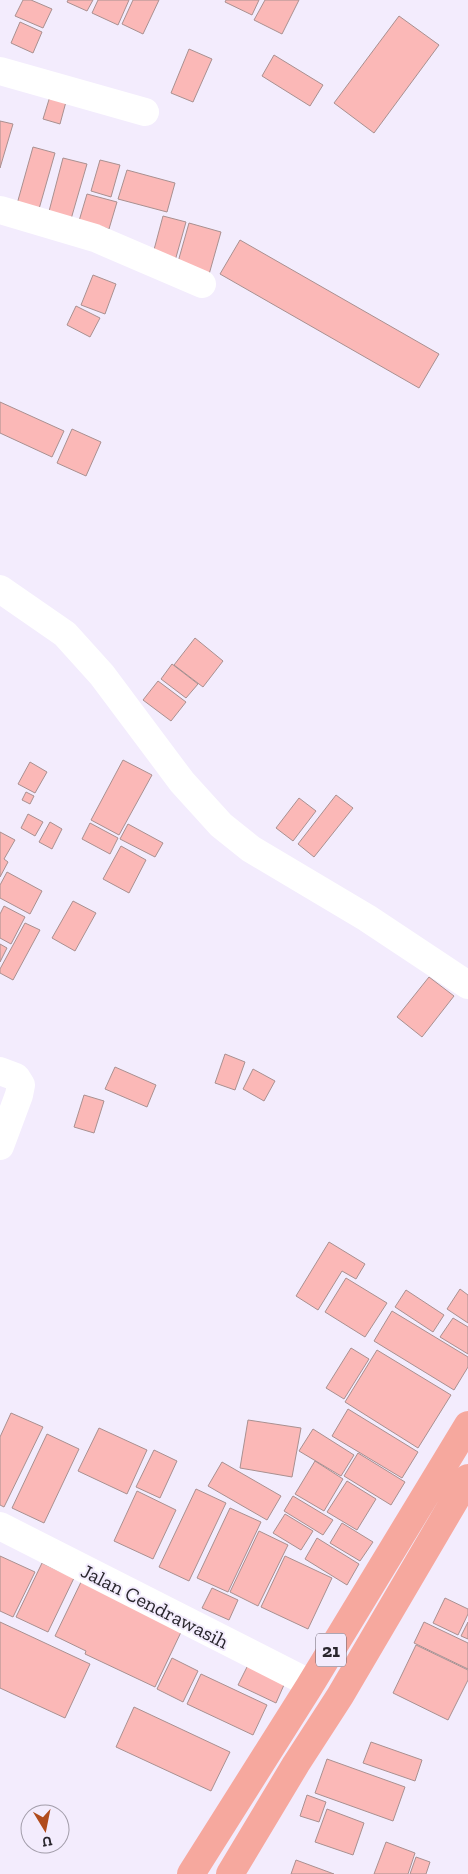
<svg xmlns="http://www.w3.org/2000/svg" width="468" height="1874" font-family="'Zilla Slab',serif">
  <rect width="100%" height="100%" fill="#f3ecfd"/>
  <path fill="#fbb8b7" stroke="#a99090" d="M23,0h8l21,9 -9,19 -28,-12z
    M68,0h25l-6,11 -20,-9z
    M98,0h31l-11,25 -26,-12z
    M133,0h26l-16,34 -21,-10z
    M226,0h33l-7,15 -27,-13z
    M265,0h34l-17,34 -28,-14z
    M399,16l40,29 -65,88 -40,-30z
    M20,22l22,10 -9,21 -22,-10z
    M189,49l23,10 -19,43 -22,-9z
    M274,55l49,30 -13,21 -48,-30z
    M51,93l16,5 -7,26 -17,-5z
    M0,121l13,3 -13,44z
    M33,147l22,6 -16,56 -22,-5z
    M63,158l24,6 -18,62 -22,-7z
    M100,160l20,5 -9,32 -20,-6z
    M127,170l48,13 -8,29 -49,-13z
    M87,194l30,8 -8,27 -30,-8z
    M163,216l23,6 -13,46 -22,-7z
    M189,223l32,9 -13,46 -32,-9z
    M240,240l199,114 -20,34 -199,-114z
    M93,275l23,9 -11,30 -24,-9z
    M76,306l24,12 -10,19 -23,-12z
    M0,402l64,29 -12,26 -52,-24z
    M72,429l29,13 -15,34 -29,-13z
    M195,638l28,23 -20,26 -29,-22z
    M172,664l26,20 -12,14 -25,-19z
    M158,681l28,21 -15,19 -28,-21z
    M123,760l29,15 -33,60 -28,-15z
    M30,762l17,10 -12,21 -17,-9z
    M26,792l8,4 -4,8 -8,-4z
    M336,795l17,13 -39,49 -16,-13z
    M299,798l17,13 -23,30 -17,-13z
    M28,814l15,8 -8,14 -14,-8z
    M50,822l12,7 -10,20 -13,-7z
    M90,823l28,15 -8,16 -28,-15z
    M128,824l35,19 -8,14 -35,-18z
    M0,832l15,8 -11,19 4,3 -8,15z
    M121,846l25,14 -17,33 -26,-14z
    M7,872l35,19 -12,23 -30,-16v-13z
    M73,901l23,12 -21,38 -23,-13z
    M4,906l21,11 -14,27 -11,-6v-24z
    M25,923l15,7 -27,50 -13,-7v-4z
    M0,944l7,4 -7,14z
    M429,977l25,19 -32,41 -25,-20z
    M225,1054l20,8 -10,28 -20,-7z
    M115,1067l41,18 -9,22 -42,-18z
    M253,1069l22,12 -11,20 -21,-12z
    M84,1095l20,6 -10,32 -20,-6z
    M329,1242l36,22 -9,15 -14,-8 -24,39 -22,-14z
    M346,1278l41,25 -22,34 -40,-25z
    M460,1289l8,6v28l-21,-14z
    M406,1290l38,25 -11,17 -38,-25z
    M392,1311l76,46v10l-14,23 -80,-49z
    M453,1318l15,9v27l-28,-17z
    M351,1348l18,11 -25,40 -18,-11z
    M377,1350l74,45 -33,53 -73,-46z
    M348,1409l70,43 -16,26 -70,-42z
    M11,1413l32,14 -39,80 -4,-2v-68z
    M248,1420l53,8 -9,49 -52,-9z
    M99,1428l48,22 -20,44 -49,-23z
    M313,1429l41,26 -13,21 -42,-25z
    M47,1434l32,15 -35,74 -32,-15z
    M154,1450l23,11 -17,37 -24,-11z
    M358,1453l47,29 -14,23 -47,-29z
    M315,1461l28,18 -19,32 -29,-17z
    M222,1462l59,34 -14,24 -59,-34z
    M347,1481l29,18 -19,31 -30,-18z
    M196,1489l30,14 -37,78 -30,-14z
    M137,1491l39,19 -23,49 -39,-18z
    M293,1496l40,24 -10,15 -39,-24z
    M230,1508l31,14 -33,70 -31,-14z
    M285,1514l28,17 -12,19 -28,-17z
    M342,1523l31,19 -13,19 -30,-18z
    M259,1531l29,14 -30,61 -28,-14z
    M317,1538l42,26 -12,21 -42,-26z
    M0,1556l35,16 -22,45 -13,-6z
    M285,1556l47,22 -24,51 -47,-22z
    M42,1563l32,15 -26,54 -32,-15z
    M82,1580l100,50 -27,57 -70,-33 1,-3 -31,-15z
    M212,1588l26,12 -9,20 -27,-12z
    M445,1598l23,11v5l-10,21 -25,-12z
    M0,1622l90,42 -25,54 -65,-30z
    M424,1622l44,21v26l-54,-26z
    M468,1622v17l-7,-3z
    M416,1645l52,25v10l-20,40 -55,-27z
    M172,1658l26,13 -15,31 -26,-13z
    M250,1661l37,17 -11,25 -38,-18z
    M201,1674l66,31 -14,30 -66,-31z
    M134,1707l96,45 -19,39 -95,-44z
    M371,1742l51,18 -7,21 -52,-18z
    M327,1759l78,28 -12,34 -78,-28z
    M307,1795l19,7 -7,20 -19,-6z
    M327,1809l37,14 -11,32 -38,-13z
    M386,1842l29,11 -7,21h-34z
    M416,1857l14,5 -4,12h-16z
    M296,1860l38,14h-43z"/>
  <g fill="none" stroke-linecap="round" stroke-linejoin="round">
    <path stroke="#fff" stroke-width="28" d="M0,71l145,41
      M0,210l95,28 107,46
      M0,589l65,45 37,41 80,107 39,43 30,24 116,69 101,67
      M0,1071l16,6 5,8 -2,10 -19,51
      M0,1526l311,158"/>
    <path stroke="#f6a89e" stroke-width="28" d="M191,1874l118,-187 159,-262
      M230,1874l66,-110 44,-68 128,-218"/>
  </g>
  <g text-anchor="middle" stroke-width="4" stroke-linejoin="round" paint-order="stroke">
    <rect fill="#f3ecfd" stroke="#66616b" stroke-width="1" x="316" y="1633.5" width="30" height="33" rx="4"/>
    <g font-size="19" font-weight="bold" fill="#29262d">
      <text x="331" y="1657">21</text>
    </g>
    <g font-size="20" fill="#29262d" stroke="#f3ecfd">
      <text transform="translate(155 1606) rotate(27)" y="7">Jalan Cendrawasih</text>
    </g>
  </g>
  <g transform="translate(45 1829) rotate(170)"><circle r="24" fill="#f3ecfd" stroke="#a29daa"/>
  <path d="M0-4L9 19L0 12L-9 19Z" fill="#b14c1d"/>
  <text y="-8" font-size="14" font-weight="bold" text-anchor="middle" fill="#29262d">U</text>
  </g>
</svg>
